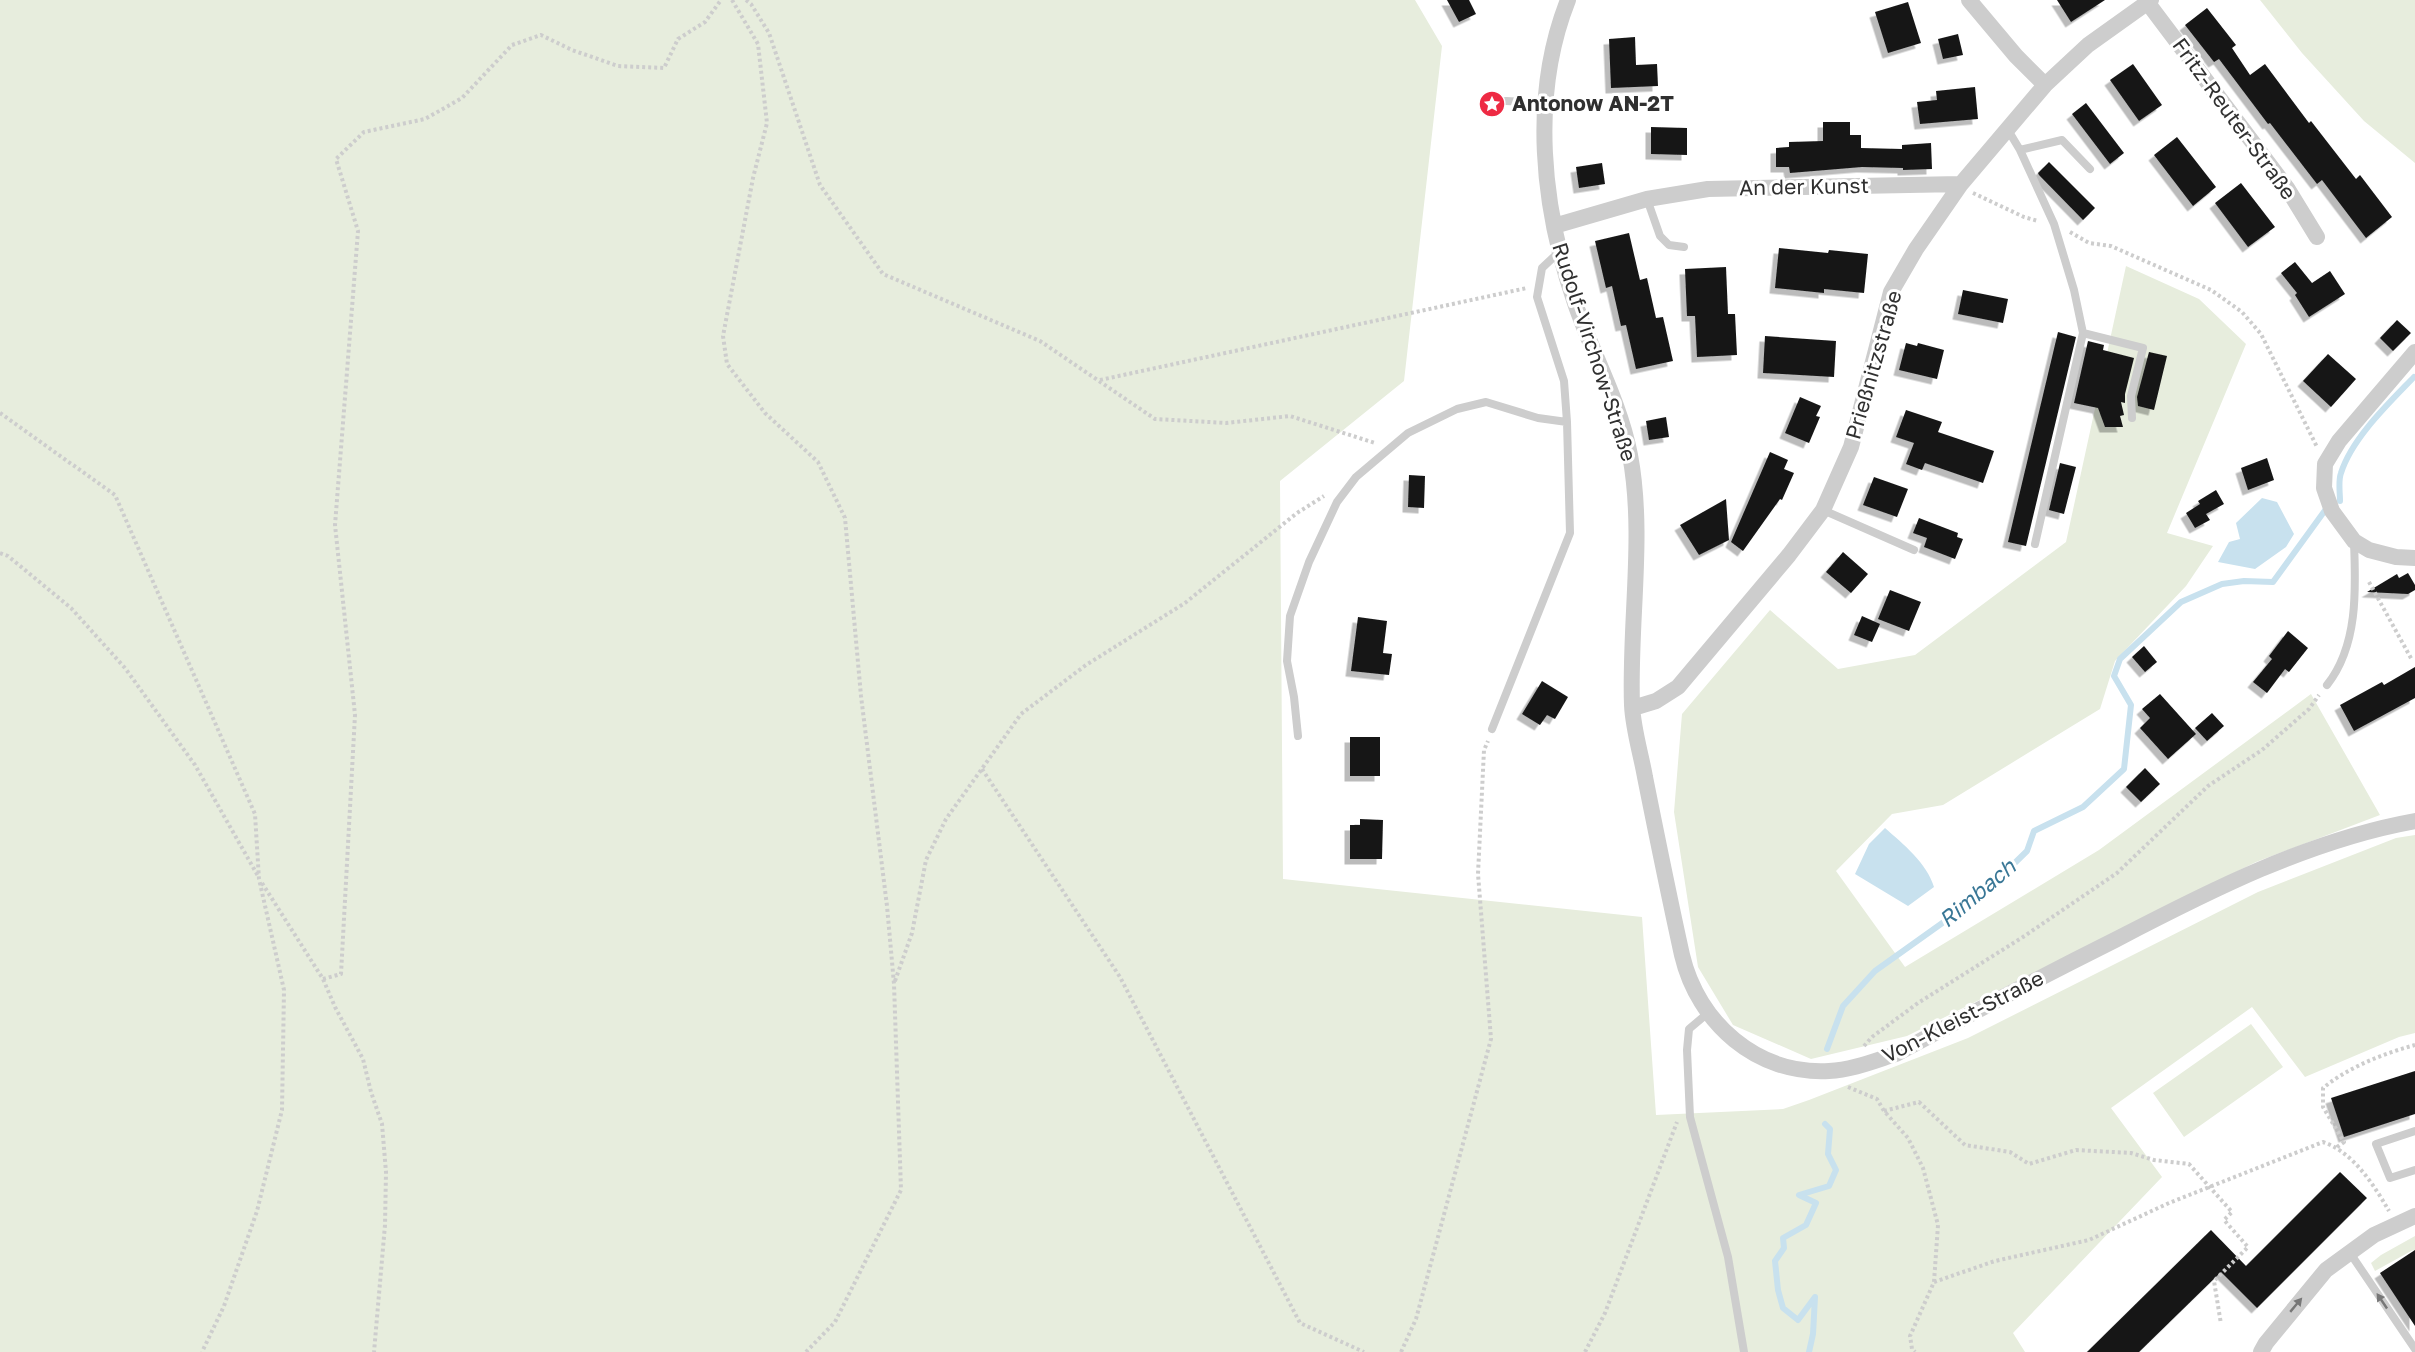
<svg xmlns="http://www.w3.org/2000/svg" width="2415" height="1352" font-family="'Golos Text',sans-serif">
  <defs>
    <filter id="shadow"><feDropShadow dx="-5.5" dy="5.5" stdDeviation="0" flood-color="#0004"/></filter>
  </defs>
  <rect width="100%" height="100%" fill="#fff"/>
  <path fill="#e7eddd" d="M0,0h1415l27,46 -38,335 -124,100 3,398 359,38 14,198 127,-6 26,-9 159,-62 290,-146 138,-54 19,-3v198l-16,4 -94,40 -53,-70 -141,101 51,69 -149,156 12,19h-2025z
    M2260,0h155v163l-51,-42 -62,-68z
    M2126,266l73,33 47,45 -79,189 46,13 -27,40 -71,75 -15,48 -157,96 -51,9 -56,57 69,96 194,-117 212,-156 69,121 -124,47 -349,174 -96,23 -78,-34 -35,-58 -24,-155 8,-98 88,-104 68,59 77,-14 151,-113z
    M2251,1024l32,43 -99,70 -31,-44z
    M2415,1236v16l-2,-2 -38,21 -4,-8 10,-8z"/>
  <path fill="#c8e1ee" d="M2262,498l15,4 17,32 -8,13 -31,22 -37,-7 11,-20 11,-3 -4,-16z
    M1885,828c18,16 42,35 49,59l-26,19 -53,-32 14,-30z"/>
  <g fill="none" stroke-linecap="round" stroke-linejoin="round">
    <path stroke="#c8e1ee" stroke-width="6" d="M2340,501c0,-9 -2,-20 1,-28 11,-35 48,-70 73,-96
      M1827,1049l16,-43 32,-35 108,-77 44,-43 7,-20 49,-24 41,-38 7,-64 -17,-29 6,-17 61,-57 41,-18 22,-3 29,1 53,-73
      M1809,1352l4,-18 2,-37 -17,23 -15,-12 -5,-18 -3,-29 9,-13 -1,-10 23,-13 10,-22 -17,-8 30,-9 7,-16 -8,-16 2,-25 -5,-5"/>
  </g>
  <path fill="#171717" filter="url(#shadow)" d="M1447,0h22l7,14 -17,8z
    M2057,0h48l-34,22z
    M1908,2l13,41 -33,10 -13,-41z
    M2207,8l29,37 -4,3 18,27 15,-11 44,59 2,-2 45,58 4,-4 32,42 -26,21 -44,-58 -5,4 -47,-61 -2,1 -49,-65 -5,3 -29,-37z
    M1958,34l5,21 -20,4 -5,-20z
    M1635,37l1,28 21,-1 1,22 -47,2 -2,-49z
    M2133,64l29,41 -23,16 -29,-41z
    M1975,87l3,32 -58,5 -3,-22 20,-2 -1,-9z
    M2086,103l38,50 -14,11 -38,-50z
    M1823,122h27v13h11v13l41,1v-4l29,-2 1,26 -29,1v-2l-41,-1 -72,6 -1,-6h-13v-19l13,-1v-5l34,-1z
    M1651,127l36,1v27l-36,-1z
    M2177,137l39,50 -23,19 -39,-51z
    M2049,162l46,46 -12,12 -44,-45 -1,-2z
    M1602,163l3,21 -26,4 -3,-21z
    M2241,183l34,44 -27,20 -33,-44z
    M1629,233l11,47 7,-2 9,40 7,-1 10,44 -37,8 -10,-44 -5,1 -9,-40 -6,2 -11,-47z
    M1779,248l49,5 1,-3 39,4 -4,39 -40,-4v4l-49,-5z
    M2295,262l17,21 18,-12 15,23 -36,23 -14,-22 2,-2 -16,-20z
    M1726,267l2,47h7l2,41 -40,2 -2,-41h-8l-2,-47z
    M1963,290l45,9 -5,24 -45,-9z
    M2397,320l14,13 -18,18 -13,-13z
    M2058,332l18,5 -50,209 -18,-4z
    M1765,336l71,5 -2,36 -71,-4z
    M2088,341l16,4 -1,5 31,8 -9,36v9l-4,-1 3,13 -4,1 3,11h-18l-7,-19 -24,-5z
    M1906,343l11,3 1,-3 26,7 -7,29 -38,-9z
    M2149,352l18,4 -13,54 -16,-4 -1,-9z
    M2328,354l28,25 -25,28 -28,-26z
    M1800,397l21,9 -5,10 4,1 -11,26 -24,-10z
    M1906,410l36,12 -4,10 56,19 -11,32 -58,-20 -3,7 -16,-6 8,-21 -18,-6z
    M1666,417l3,20 -20,3 -3,-19z
    M1770,452l18,8 -4,9 10,4 -12,27 -2,-1 -37,52 -12,-9z
    M2267,458l7,22 -26,10 -7,-22z
    M2060,463l16,4 -12,47 -15,-4z
    M1409,475l16,1 -1,32 -16,-1z
    M1874,477l34,12 -11,28 -34,-12z
    M2216,490l8,14 -18,10 4,6 -15,8 -9,-15 14,-9 2,3 -4,-6z
    M1726,499l3,41 -30,15 -19,-30z
    M1919,518l39,15 -1,4 6,2 -8,20 -31,-12 3,-9 -14,-5z
    M1843,552l25,22 -17,19 -25,-21z
    M2408,573l7,12v5l-7,4 -41,-2 30,-18 2,4z
    M1890,590l31,12 -12,29 -31,-12z
    M1862,616l18,8 -8,18 -18,-7z
    M1358,617l29,4 -4,32 9,1 -3,21 -38,-4z
    M2288,631l20,17 -19,24 -4,-3 -18,24 -14,-11 19,-23 -3,-3z
    M2144,646l13,16 -12,10 -13,-15z
    M2415,667v31l-61,33 -14,-26 42,-23 2,3z
    M1542,681l26,16 -13,22 -8,-4 -7,10 -18,-11z
    M2160,694l36,40 -28,25 -28,-31 10,-10 -8,-9z
    M2212,713l12,13 -17,15 -12,-13z
    M1350,737h30v39h-30z
    M2145,768l15,16 -19,18 -15,-15z
    M1360,819l23,1 -1,39h-32v-34h10z
    M2415,1071v43l-71,23 -13,-39z
    M2340,1172l27,26 -110,110 -36,-36 -82,80h-52l124,-122 35,36z
    M2415,1250v76l-35,-53z"/>
  <g fill="none" stroke-linecap="round" stroke-linejoin="round">
    <path stroke="#cdcdcd" stroke-width="4" stroke-dasharray="3 3" stroke-linecap="butt" d="M732,0l26,44 9,79 -14,55 -30,158 4,28 38,49 53,49 27,56 16,178 26,210 7,78 7,206 -66,132 -29,30
      M746,0l5,4 18,29 51,152 63,89 157,67 115,78 71,4 64,-7 85,27
      M1973,193l51,24 14,4
      M2070,232l19,11 22,3 100,44 31,22 19,22 56,113
      M1100,380l427,-92
      M0,413l115,82 140,319 4,65 25,111 -2,120 -25,101 -33,95 -22,46
      M0,553l8,3 63,52 54,60 70,97 63,111
      M2369,582l43,78
      M982,769l138,208 180,346 64,29
      M262,883l61,96 12,28 28,52 8,33 11,32 4,48 -1,53 -11,127
      M323,979l18,-5 14,-259 -20,-190 23,-294 -22,-72 28,-27 61,-13 37,-21 50,-53 29,-10 31,15 46,16 46,2 14,-29 27,-17 16,-22
      M895,981l17,-48 14,-73 20,-41 75,-105 65,-49 99,-62 112,-90 27,-17
      M1864,1046l8,-9 46,-34 105,-66 94,-64 91,-87 54,-36 47,-41 10,-14
      M1848,1087l29,12 7,12 24,27 15,30 15,57 -4,57 -24,54 2,13 3,3
      M1884,1111l35,-9 46,43 45,7 19,12 47,-14 55,3 23,7 35,4 43,48 -8,8 24,27 -34,34 7,43
      M2337,1147l7,-5 -21,-35v-19c26,-21 59,-34 92,-43
      M1934,1282l61,-21 94,-21 80,-37 154,-61c30,10 51,43 66,69
      M1401,1352l15,-33 75,-280 -13,-165 6,-124 4,-9
      M1585,1352l20,-39 72,-191"/>
    <path stroke="#cdcdcd" stroke-width="8" d="M1506,101l39,2
      M2008,130l12,20 34,74 20,66 9,43 -48,211
      M2020,150l42,-10 28,29
      M1647,199l13,37 9,9 15,2
      M2083,333l60,15 -12,48 1,22
      M1823,510l91,40
      M2327,685c31,-39 29,-95 27,-143
      M1492,729l78,-196 -3,-111
      M1298,736l-4,-39 -7,-36 3,-45 19,-54 28,-60 19,-25 52,-44 49,-24 29,-7 52,16 29,4 -3,-41 -27,-84 5,-29 17,-16
      M1708,1013l-19,16 -2,21 3,67 38,140 16,95
      M2415,1131l-39,13 14,34 25,-8
      M2350,1253l65,96"/>
    <path stroke="#cdcdcd" stroke-width="16" d="M1568,0c-38,96 -26,208 7,303 17,50 45,99 55,152 15,80 -1,168 2,250 1,24 9,49 13,72 12,60 24,119 37,178 16,68 75,120 147,116 23,-1 45,-10 67,-17 72,-39 145,-77 219,-114 94,-49 194,-100 300,-119
      M1969,0l47,56 29,29
      M2147,2l140,186 30,49
      M1554,226l93,-27 61,-10 253,-5
      M2415,352l-76,89 -14,23 -1,24 8,23 22,30 15,9 27,7 19,1
      M1633,708l23,-7 22,-14 111,-132 34,-45 28,-63 40,-155 25,-43 45,-65 84,-99 43,-40 63,-45
      M2261,1352l5,-9 60,-73 48,-35 41,-19"/>
  </g>
  <defs><path id="oneway-solid" d="M-6-.8H1V-3.2L6.5 0L1 3.2V.8H-6Z" transform="scale(1.5)"/></defs>
  <g fill="#777">
    <use href="#oneway-solid" transform="translate(2382 1301) rotate(-124)"/>
    <use href="#oneway-solid" transform="translate(2296 1305) rotate(-50)"/>
  </g>
  <defs>
    <symbol id="sight-disc" viewBox="-11 -11 22 22"><circle r="9.5" fill="#ee2a43" stroke="#fff"/><path d="M0-6L1.8-2.2L6-1.7L2.9 1.2L3.7 5.4L0 3.3L-3.7 5.4L-2.9 1.2L-6-1.7L-1.8-2.2Z" fill="#fff"/></symbol>
  </defs>
  <g fill-rule="evenodd">
    <use href="#sight-disc" x="1477" y="89" width="30" height="30"/>
  </g>
  <g text-anchor="middle" stroke-width="6" stroke-linejoin="round" paint-order="stroke">
    <g font-size="21" font-weight="bold" fill="#303030" stroke="#fff" text-anchor="start">
      <text x="1512" y="111">Antonow AN-2T</text>
    </g>
    <g font-size="21" fill="#303030" stroke="#fff">
      <text transform="translate(2234 119) rotate(54)" y="7">Fritz-Reuter-Straße</text>
      <text transform="translate(1804 187) rotate(-1)" y="7">An der Kunst</text>
      <text transform="translate(1594 352) rotate(72)" y="7">Rudolf-Virchow-Straße</text>
      <text transform="translate(1874 365) rotate(-74)" y="7">Prießnitzstraße</text>
      <text transform="translate(1963 1017) rotate(-27)" y="7">Von-Kleist-Straße</text>
    </g>
    <g font-size="22" font-style="italic" fill="#397796" stroke="#fff">
      <text transform="translate(1977 893) rotate(-40)" y="8">Rimbach</text>
    </g>
  </g>
</svg>
